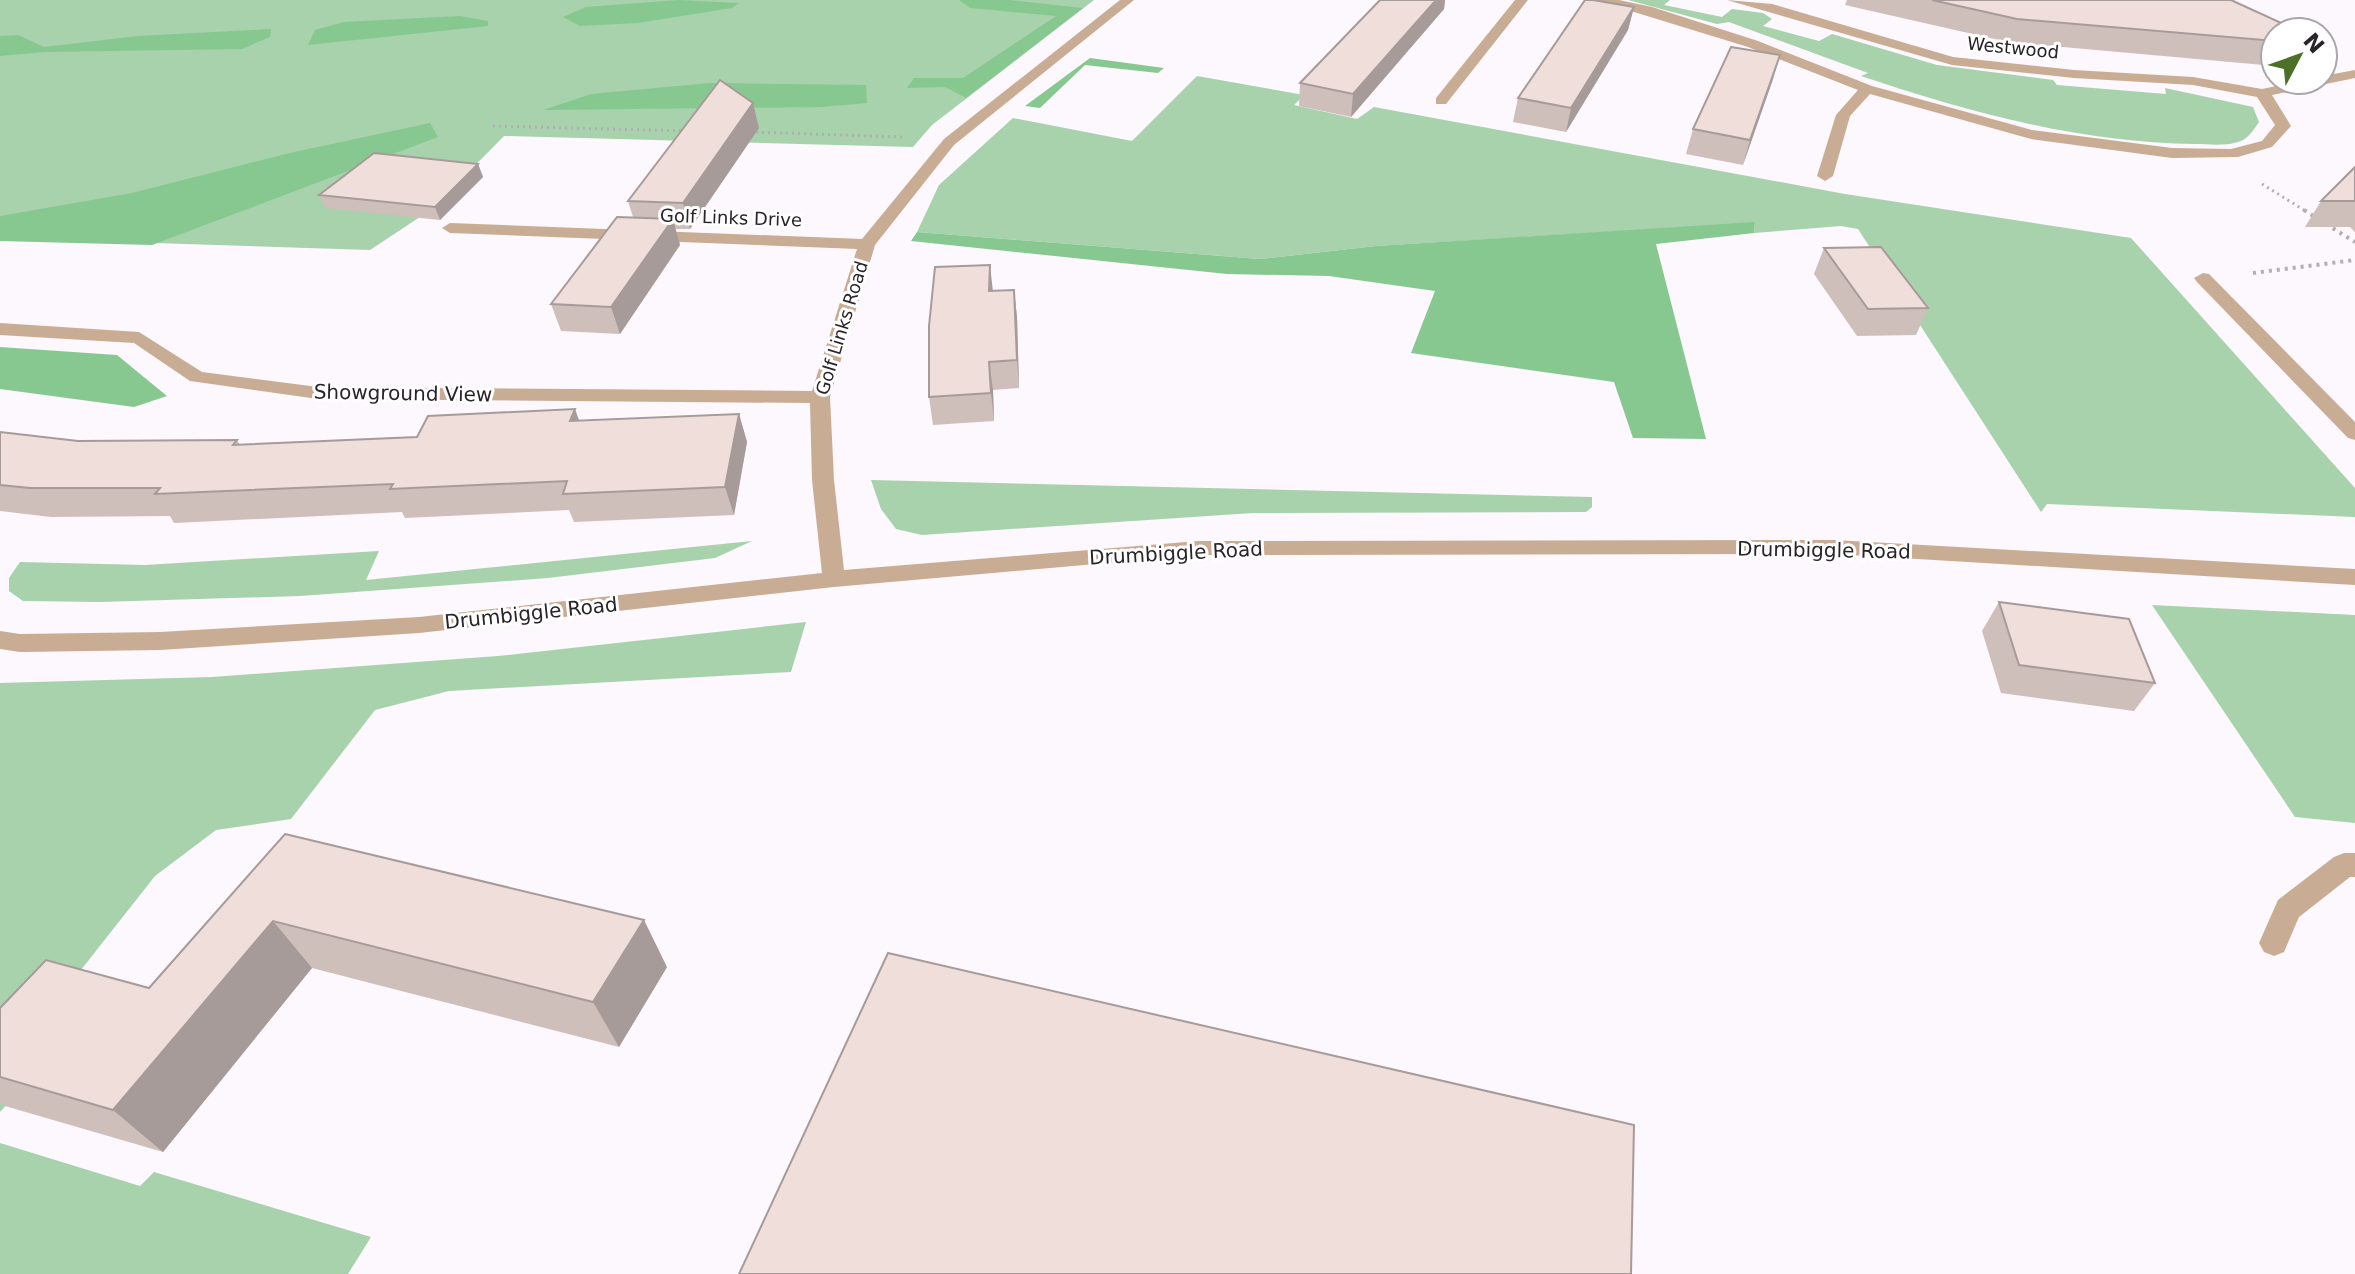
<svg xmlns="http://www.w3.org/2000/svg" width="2355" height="1274" font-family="'DejaVu Sans',sans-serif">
  <rect width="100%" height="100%" fill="#fdf7fe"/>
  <path fill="#a7d2ac" d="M0,0h1094l-162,125 -19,22 -409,-11 -72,73 -62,41 -370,-12z
    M1628,0h42l-6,5 58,12 10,-8 31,4 9,6 -9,7 56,15 13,-7 105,31 116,15 4,5 109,9 -1,-6 88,19 6,15c-4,6 -10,15 -16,18 -14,7 -34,4 -48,4 -115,-1 -226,-32 -334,-68l7,-3 -139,-51 -12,2z
    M1197,76l107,19 -10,10 63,14 17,-12 471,87 286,44 224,250v29l-308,-13 -6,8 -183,-283 -17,-3 -87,7 1,-10 -379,23 -116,13 -343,-27 22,-47 74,-67 119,23z
    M871,480l721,17v10l-6,5 -333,1 -331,22 -26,-6 -15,-20z
    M752,541l-37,17 -167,20 -248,18 -200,6 -77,-1 -14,-10v-13l11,-16 125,3 234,-14 -13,29z
    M2152,605l203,10v208l-60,-6z
    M806,622l-15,50 -342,19 -74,19 -84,109 -75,11 -61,46 -93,118 33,13 -95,105v-429l212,-6 286,-21z
    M0,1143l140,43 14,-14 217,65 -23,37h-348z"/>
  <path fill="#86c890" d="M678,0l61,3 -7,5 -94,15 -58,3 -17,-9 23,-10z
    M959,0h50l74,8 -117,90 -21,-11 -38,1 7,-10h49l93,-62 -86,-8z
    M460,16l28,5v5l-180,19 7,-15 29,-8z
    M271,29l-1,8 -28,12 -197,3 -45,4v-20l18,-1 26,12 94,-11z
    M1090,58l74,10 -6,5 -73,-8 -45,43 -15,-2z
    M710,83l156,2 1,18 -46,4 -278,3 48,-16z
    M430,123l8,14 -286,108 -152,-4v-25l132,-23 162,-41z
    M1755,222l-1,11 -98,11 50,195 -73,-1 -19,-56 -203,-29 24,-62 -106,-15 -102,-2 -316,-33 6,-9 343,27 116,-13z
    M0,347l117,8 50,41 -33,11 -134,-18z"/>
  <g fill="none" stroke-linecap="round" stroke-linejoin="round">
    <path stroke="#b3aeb4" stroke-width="3" stroke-dasharray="2 4" stroke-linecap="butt" d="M493,126l195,5
      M750,132l153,5
      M2262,184l45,28"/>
    <path stroke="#b3aeb4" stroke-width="4" stroke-dasharray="3 5" stroke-linecap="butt" d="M2304,210l14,9
      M2326,224l29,18
      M2253,273l102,-13"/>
    <path fill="#c8ad94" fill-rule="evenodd" d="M1120,0h14l-180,145 -79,100 -45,152 4,83 10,90 354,-29 636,-1 521,29v16l-521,-31 -636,1 -364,32 -415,46 -259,17 -140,2 -20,-3v-18l20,3 140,-2 259,-15 403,-44 -10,-93 -2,-77 -492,-4 -128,-18 -56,-38 -134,-8v-12l139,9 63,40 116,15 494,4 45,-142 -407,-16 -8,-5 8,-5 412,16 82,-100z
      M1515,0h13l-82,104h-10v-6z
      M1595,0h24l33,7 106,34 114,45 160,44 140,18 59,1 31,-8 13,-16 -18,-28 -64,-12 -119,-7 -122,-13 -225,-65 45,4 181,53 121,13 119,7 69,12 42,-9h19v-4l32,-6v8l-83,17 19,31 -19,21 -34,10 -66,1 -141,-19 -161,-45 -20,22 -17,60 -8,5 -8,-5 19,-61 22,-25 -110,-43z
      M2203,273l6,1 146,148v18l-7,-2 -151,-156 -3,-4z
      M2344,853h11v24h-5l-51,40 -15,35 -10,4 -10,-4 -5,-9 19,-43 56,-43z"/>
  </g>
  <path fill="#cebfbb" d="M1436,0h9l-1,9 -93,108 -52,-11 1,-23z
    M1847,0h384l44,32v34l-267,-24 -163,-37z
    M1634,7l-6,23 -62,102 -53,-10 5,-24z
    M1773,79l-30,86 -57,-11 7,-25z
    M759,128l-69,101h-15l5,16 -60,89 -59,-3 -10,-27 82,-87 -5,-16z
    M478,164l5,13 -43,43 -115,-12 -6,-13z
    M2355,167v65l-5,-5h-45l16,-26z
    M1824,248l104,60 -12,27 -59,1 -43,-62z
    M1014,290l3,27 2,71 -26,2 1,31 -61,4 -4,-28 64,-106z
    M739,414l8,28 -13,73 -160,7 -5,-12 -164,8 -3,-6 -228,11 -4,-7 -119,1 -51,-6v-79l78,9 159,-1 3,5 177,-8 162,-16z
    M1999,602l156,81 -21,28 -133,-18 -19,-62z
    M285,834l382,133 -48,80 -307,-79 -149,184 -158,-46 -5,-4v-94l149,-20z"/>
  <path fill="#a79b99" d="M1436,0h9l-1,9 -93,108 2,-23z
    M1634,7l-6,23 -62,102 5,-24z
    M1780,55l-7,24 -30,86 7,-25z
    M753,103l6,25 -69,101 -7,-26z
    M478,164l5,13 -43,43 -5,-13z
    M673,219l7,26 -60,89 -9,-27z
    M990,265l3,27 -4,-1z
    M1014,290l3,27 2,71 -2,-28z
    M989,362l4,28 1,31 -3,-28z
    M575,409l10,28 -15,-16z
    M739,414l8,28 -13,73 -9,-28z
    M644,920l23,47 -48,80 -26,-45z
    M273,921l39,47 -149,184 -50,-42z"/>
  <path fill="#efdeda" stroke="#a79b99" stroke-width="2" d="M1380,0h56l-83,94 -53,-11z
    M1585,0h8l41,7 -63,101 -53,-10z
    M1932,0h299l70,32h-26v9l-258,-22z
    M1731,47l49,8 -30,85 -57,-11z
    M720,80l33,23 -70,100 -55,-2z
    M374,153l104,11 -43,43 -116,-12z
    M2355,167v34h-34z
    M617,217l56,2 -62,88 -60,-3z
    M1881,247l47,61 -60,1 -44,-61z
    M990,265l-1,26 25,-1 3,70 -28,2 2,31 -62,4v-71l6,-59z
    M575,409l-5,12 169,-7 -14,73 -162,7 4,-13 -177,8 3,-5 -238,10 5,-6h-130l-30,-3v-53l78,9 159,-1 -4,5 184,-8 11,-21z
    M1999,602l130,17 26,64 -136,-18z
    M285,834l359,86 -51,82 -320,-81 -160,189 -113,-33v-69l46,-48 103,28z
    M888,953l746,172 -3,149h-892z"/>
  <g text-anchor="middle" stroke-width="6" stroke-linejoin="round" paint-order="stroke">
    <g font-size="18" fill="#282429" stroke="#fff">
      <text transform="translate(2013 48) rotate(6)" y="6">Westwood</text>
      <text transform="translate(731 218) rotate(2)" y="6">Golf Links Drive</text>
      <text transform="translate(842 328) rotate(-73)" y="6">Golf Links Road</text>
    </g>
    <g font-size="20" fill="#282429" stroke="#fff">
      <text transform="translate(403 393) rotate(1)" y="7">Showground View</text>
      <text transform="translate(1824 550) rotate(1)" y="7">Drumbiggle Road</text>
      <text transform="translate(1176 553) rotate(-3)" y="7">Drumbiggle Road</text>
      <text transform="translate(531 613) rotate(-6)" y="7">Drumbiggle Road</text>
    </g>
  </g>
  <g transform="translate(2299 56) rotate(49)"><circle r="38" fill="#ffffff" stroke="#a9a7a9" stroke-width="2"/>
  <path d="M0-6L14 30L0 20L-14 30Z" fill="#4d7029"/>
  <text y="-12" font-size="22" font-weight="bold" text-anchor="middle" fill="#282429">N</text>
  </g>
</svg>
